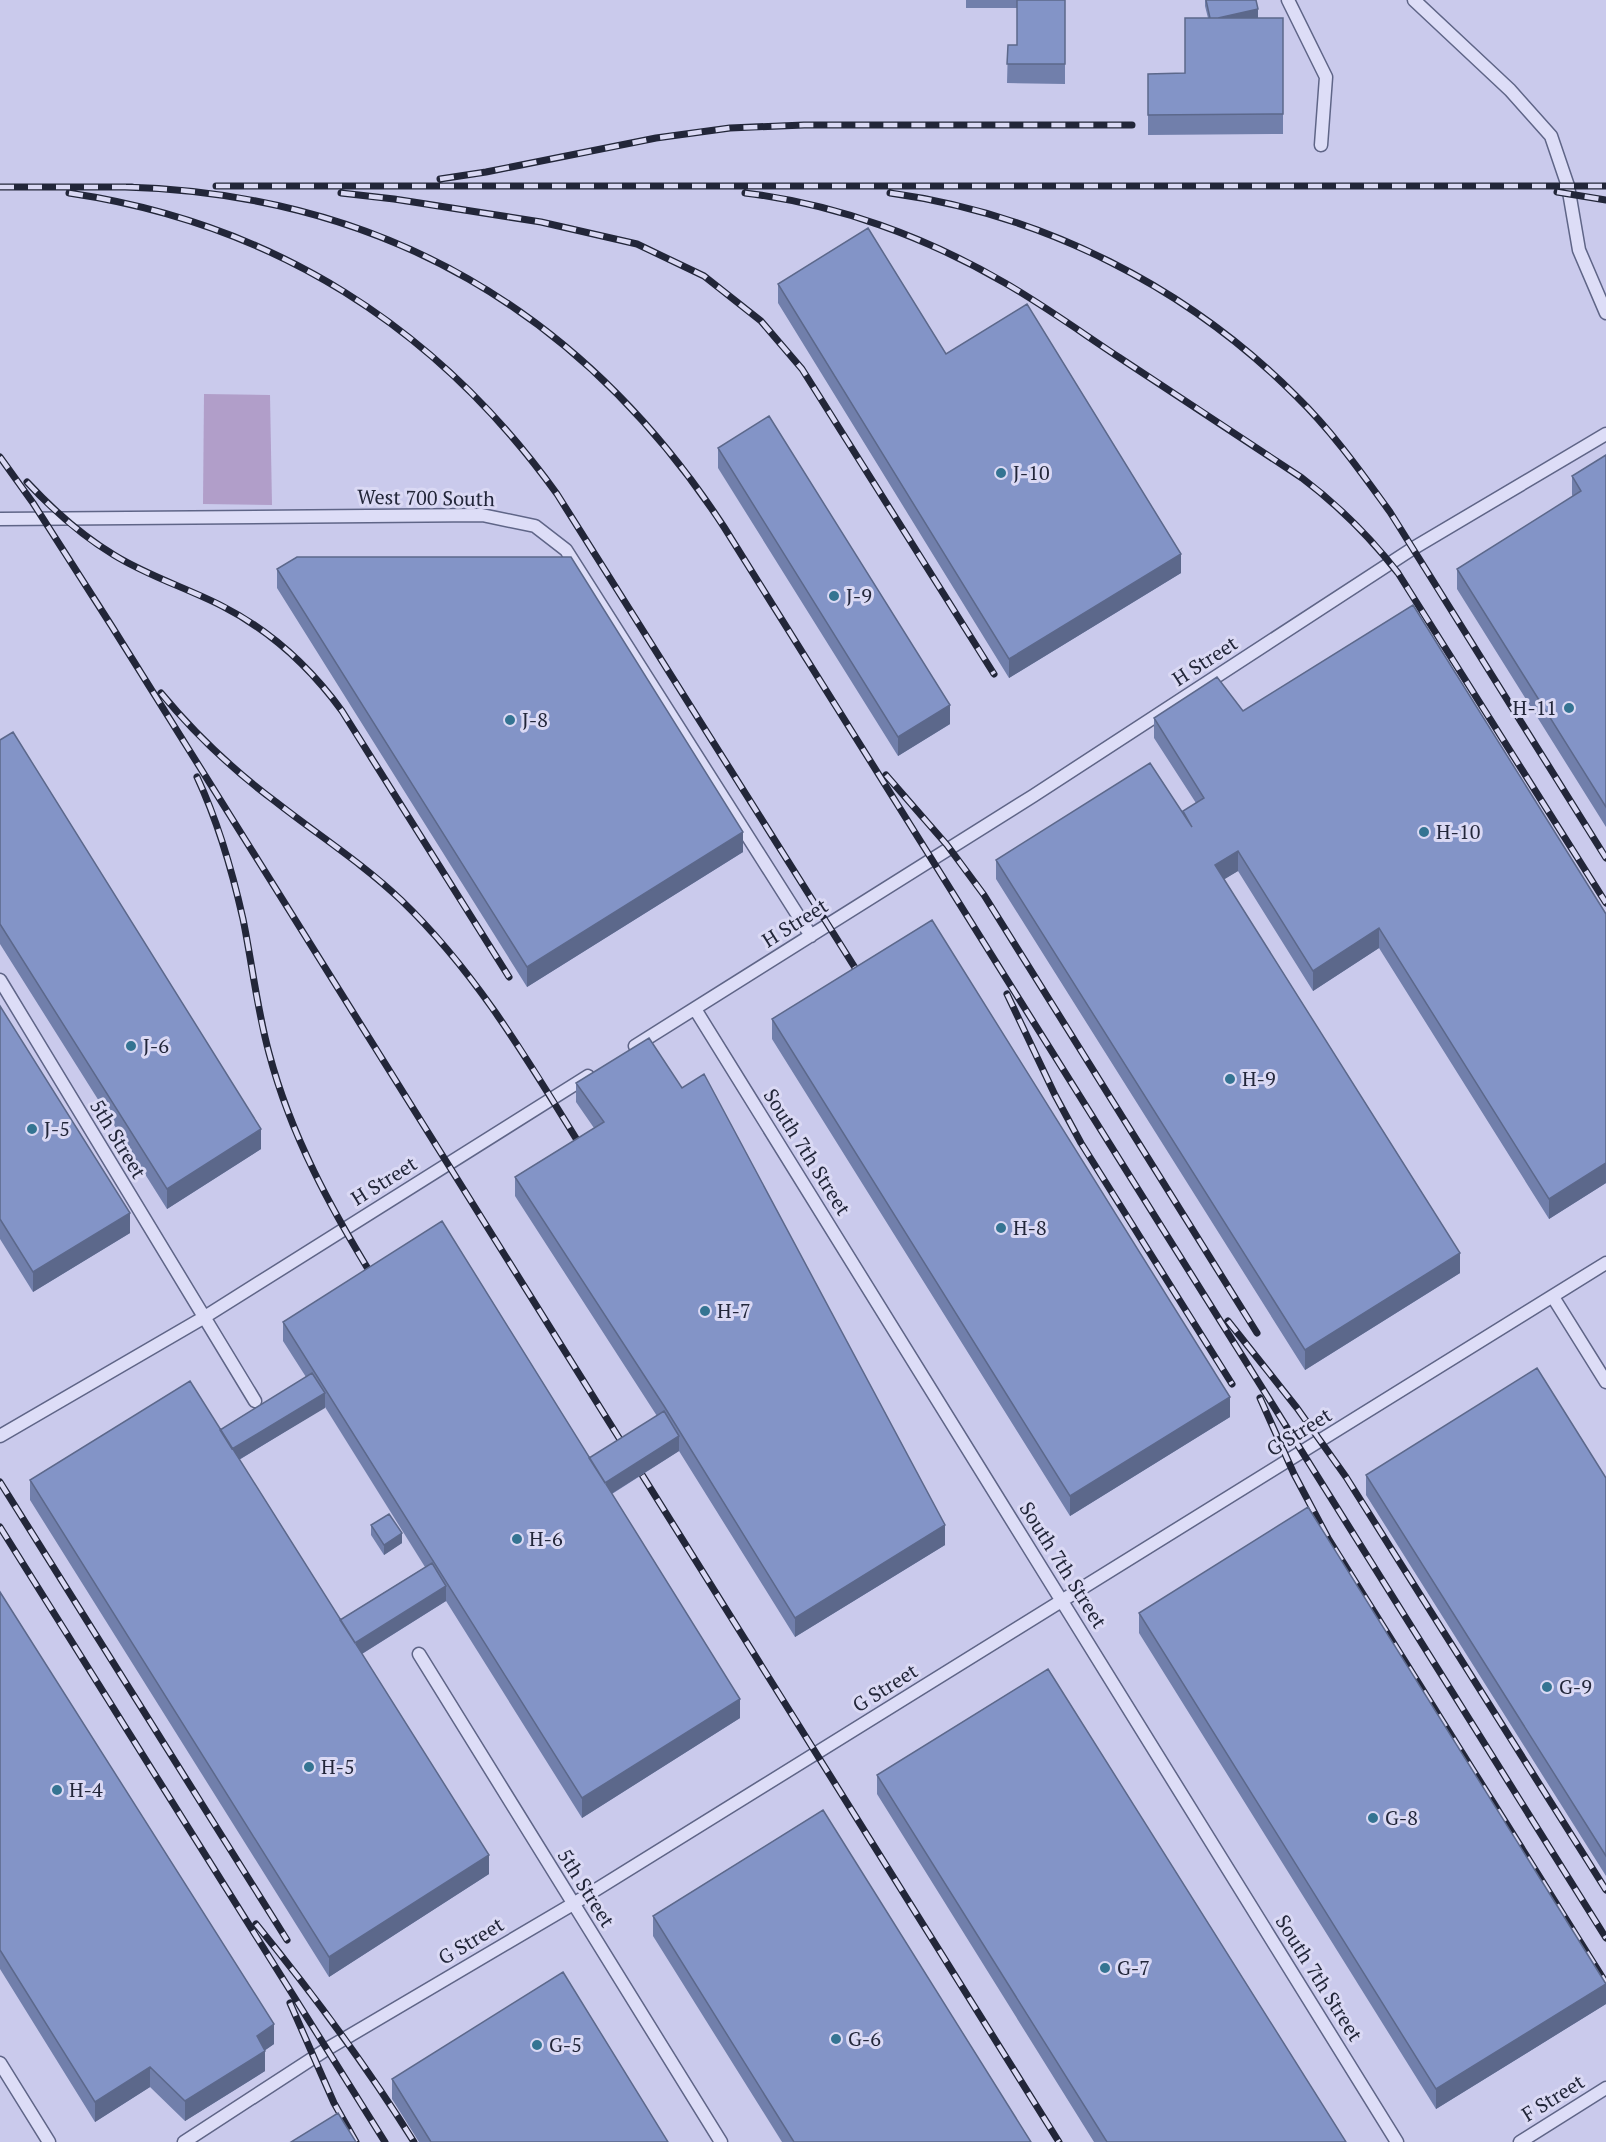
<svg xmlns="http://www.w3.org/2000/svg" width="1606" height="2142" font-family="'PT Serif',serif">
  <rect width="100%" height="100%" fill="#cacaec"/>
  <path fill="#b19ec9" d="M204,394l66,1 2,110 -69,-1z"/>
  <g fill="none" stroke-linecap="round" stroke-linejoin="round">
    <defs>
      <path id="service" d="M1288,0l38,77 -5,68
        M1414,0l96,90 41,46 17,50 11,64 27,63
        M0,519l482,-4 53,11 31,24 245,386
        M0,980l255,421
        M695,1009l702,1133
        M635,1046l398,-250 379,-247 194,-115
        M1553,1297l53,85
        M0,1436l203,-118 385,-242
        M419,1654l302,488
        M0,2063l49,79
        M184,2142l143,-93 246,-145 1033,-641
        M1520,2142l86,-54"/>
    </defs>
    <use href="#service" stroke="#5f6587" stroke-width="15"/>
    <use href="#service" stroke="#ddddf7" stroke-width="12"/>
    <defs>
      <path id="rail" d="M440,179l46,-7 170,-34 74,-10 74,-3h328
        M216,186h1390
        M0,187h132
        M125,187c258,7 458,125 599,340l882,1411
        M1557,192l49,8
        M69,193c204,30 368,134 488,301l307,488
        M341,193l53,6 147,23 96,22 67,32 57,45 41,48 192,305
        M745,193c91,11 181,44 260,90 40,23 77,50 115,75 61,40 122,80 182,120 37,28 68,59 96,95l208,330
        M890,193c153,21 297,94 406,203 36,35 65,76 94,116l216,346
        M0,457l33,46 78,122 948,1517
        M27,482c26,28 54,53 87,73 34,21 73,33 108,51 49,25 88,61 120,105l167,266
        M161,693c34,41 72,77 115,109 42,33 86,61 125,98 77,74 129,164 184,253
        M886,775l61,70 37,50 273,438
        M197,777c21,45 35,93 46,142 9,44 14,90 26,134 22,83 62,156 107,229
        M1007,994l48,101 26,48 151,241
        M1228,1321l69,87 49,69 260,413
        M1260,1398l34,76 34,64 278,445
        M0,1482l287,458
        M0,1527l385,615
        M256,1924c57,70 110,141 158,218
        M290,2003l44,100 22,39"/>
    </defs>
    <use href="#rail" stroke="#222639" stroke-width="7"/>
    <use href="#rail" stroke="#dad9f4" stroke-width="4.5" stroke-dasharray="14" stroke-linecap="butt"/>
  </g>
  <path fill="#717fab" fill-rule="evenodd" d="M966,0h99v84l-58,-1 1,-38h9v-37h-51z
    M1205,0h51l2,18h25v116l-135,1v-61l37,-1 23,-55 -3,-12z
    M778,284l168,70 235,219 -172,105 -231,-375z
    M718,448l232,276 -52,32 -180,-288z
    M1606,455v372l-149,-238v-20l116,-72 -1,-2v-19z
    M277,569l466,283 -216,135 -250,-399z
    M1243,711l363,203v269l-57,36 -170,-271 -66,43 -75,-120 -14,8 236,394 -155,97 -309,-491v-19l187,-47 13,-10 -42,-65v-20z
    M0,740l261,409 -94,60 -167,-265z
    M0,1006l130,227 -97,59 -33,-53z
    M772,1019l458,398 -160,99 -298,-477z
    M576,1083l369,462 -150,92 -116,-186 -67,43 128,224 -158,100 -136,-217 -84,53 127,220 -160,103 -299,-477v-20l190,-50 86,-53 -23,-36v-19l306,136 68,-42 -142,-220v-19l79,-49 -18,-26zM325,1407l100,160 -85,53 -101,-160z
    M1366,1475l240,3v398l-240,-381z
    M371,1525l31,18 -18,12 -13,-20z
    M0,1592l274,452 -9,6v21l-80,50 -35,-34 -55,35 -95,-153z
    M1139,1613l467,391 -170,105 -297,-476z
    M877,1775l469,367h-252l-217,-348z
    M653,1916l378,226h-249l-129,-206z
    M392,2079l276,63h-249l-27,-43z"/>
  <path fill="#5c688b" d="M1258,9v10l-48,1z
    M1181,554v19l-172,105v-19z
    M950,705v19l-52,32v-19z
    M743,832v20l-216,135v-20z
    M1238,851v20l-23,14v-20z
    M1379,928v20l-66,43v-20z
    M261,1129v20l-94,60v-20z
    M1606,1163v20l-57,36v-20z
    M130,1213v20l-97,59v-20z
    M1460,1253v20l-155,97v-20z
    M325,1393v15l-95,57v-15z
    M1230,1397v20l-160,99v-20z
    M679,1436v15l-76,48v-15z
    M945,1525v20l-150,92v-19z
    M402,1533v10l-18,12v-10z
    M446,1586v15l-94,59v-15z
    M740,1699v19l-158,100v-20z
    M489,1855v19l-160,103v-20z
    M1606,1984v20l-170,105v-20z
    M274,2024v20l-17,12v-20z
    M265,2051v20l-80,50v-20z
    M150,2067v20l-55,35v-20z"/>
  <path fill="#8394c7" stroke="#5c688b" stroke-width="1.5" d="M1017,0h48v64h-58l1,-19h9z
    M1206,0h50l2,9 -40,9h-8z
    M1185,18h98v96l-135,1v-41l37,-1z
    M868,228l78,126 81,-50 154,250 -172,105 -231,-375z
    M769,416l181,289 -52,32 -180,-289z
    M1606,455v352l-149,-238 124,-78 -9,-15z
    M297,557h274l172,275 -216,135 -250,-398z
    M1413,605l193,309v249l-57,36 -170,-271 -66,43 -75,-120 -23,14 245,388 -155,97 -309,-490 154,-97 42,64 -9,-16 21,-13 -50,-80 63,-41 26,34z
    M13,732l248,397 -94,60 -167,-265v-184z
    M932,920l298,477 -160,99 -298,-477z
    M0,1006l130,207 -97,59 -33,-53z
    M649,1038l33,50 22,-14 241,451 -150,93 -131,-212 -149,-229 89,-55 -28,-39z
    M442,1221l298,478 -158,99 -299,-476z
    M1537,1368l69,110v378l-240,-381z
    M312,1373l13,20 -93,56 -12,-19z
    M190,1381l299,474 -160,102 -299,-477z
    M664,1411l15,25 -74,47 -16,-25z
    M1308,1507l298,477 -170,105 -297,-476z
    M389,1514l13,19 -18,12 -13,-20z
    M432,1563l14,23 -91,57 -15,-23z
    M0,1592l274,432 -17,12 8,15 -80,50 -35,-34 -55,35 -95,-152z
    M1048,1669l298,473h-239l-230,-367z
    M823,1810l208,332h-237l-141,-226z
    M563,1972l105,170h-237l-39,-63z
    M338,2113l18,29h-65z"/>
  <g fill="#347492" stroke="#dad9f4" stroke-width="2">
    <circle cx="1001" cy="473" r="6"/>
    <circle cx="834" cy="596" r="6"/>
    <circle cx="1569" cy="708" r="6"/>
    <circle cx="510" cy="720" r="6"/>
    <circle cx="1424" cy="832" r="6"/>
    <circle cx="131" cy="1046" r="6"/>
    <circle cx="1230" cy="1079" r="6"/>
    <circle cx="32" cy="1129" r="6"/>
    <circle cx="1001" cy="1228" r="6"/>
    <circle cx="705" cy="1311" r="6"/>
    <circle cx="517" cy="1539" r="6"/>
    <circle cx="1547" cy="1687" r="6"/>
    <circle cx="309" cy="1767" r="6"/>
    <circle cx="57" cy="1790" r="6"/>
    <circle cx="1373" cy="1818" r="6"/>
    <circle cx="1105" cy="1968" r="6"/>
    <circle cx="836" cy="2039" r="6"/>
    <circle cx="537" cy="2045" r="6"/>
  </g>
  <g text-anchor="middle" stroke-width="6" stroke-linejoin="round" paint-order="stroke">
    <g font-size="20" fill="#222639" stroke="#dad9f4" text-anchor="start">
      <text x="1013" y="480">J-10</text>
      <text x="846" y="603">J-9</text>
      <text x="1557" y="715" text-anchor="end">H-11</text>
      <text x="522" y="727">J-8</text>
      <text x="1436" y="839">H-10</text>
      <text x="143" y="1053">J-6</text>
      <text x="1242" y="1086">H-9</text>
      <text x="44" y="1136">J-5</text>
      <text x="1013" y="1235">H-8</text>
      <text x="717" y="1318">H-7</text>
      <text x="529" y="1546">H-6</text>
      <text x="1559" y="1694">G-9</text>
      <text x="321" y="1774">H-5</text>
      <text x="69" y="1797">H-4</text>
      <text x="1385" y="1825">G-8</text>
      <text x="1117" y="1975">G-7</text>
      <text x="848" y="2046">G-6</text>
      <text x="549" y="2052">G-5</text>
    </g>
    <g font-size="20" fill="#222639" stroke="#dad9f4">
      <text transform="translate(426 498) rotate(1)" y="7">West 700 South</text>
      <text transform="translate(1205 661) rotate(-33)" y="7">H Street</text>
      <text transform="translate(795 923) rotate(-32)" y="7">H Street</text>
      <text transform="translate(118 1139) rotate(59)" y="7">5th Street</text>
      <text transform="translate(807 1152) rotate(58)" y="7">South 7th Street</text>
      <text transform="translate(384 1181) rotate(-32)" y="7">H Street</text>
      <text transform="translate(1299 1432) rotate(-32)" y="7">G Street</text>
      <text transform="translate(1063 1565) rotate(58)" y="7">South 7th Street</text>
      <text transform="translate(885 1688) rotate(-32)" y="7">G Street</text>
      <text transform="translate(586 1888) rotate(58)" y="7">5th Street</text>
      <text transform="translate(471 1941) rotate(-31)" y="7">G Street</text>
      <text transform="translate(1319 1978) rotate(58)" y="7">South 7th Street</text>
      <text transform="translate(1553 2098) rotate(-32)" y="7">F Street</text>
    </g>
  </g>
</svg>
